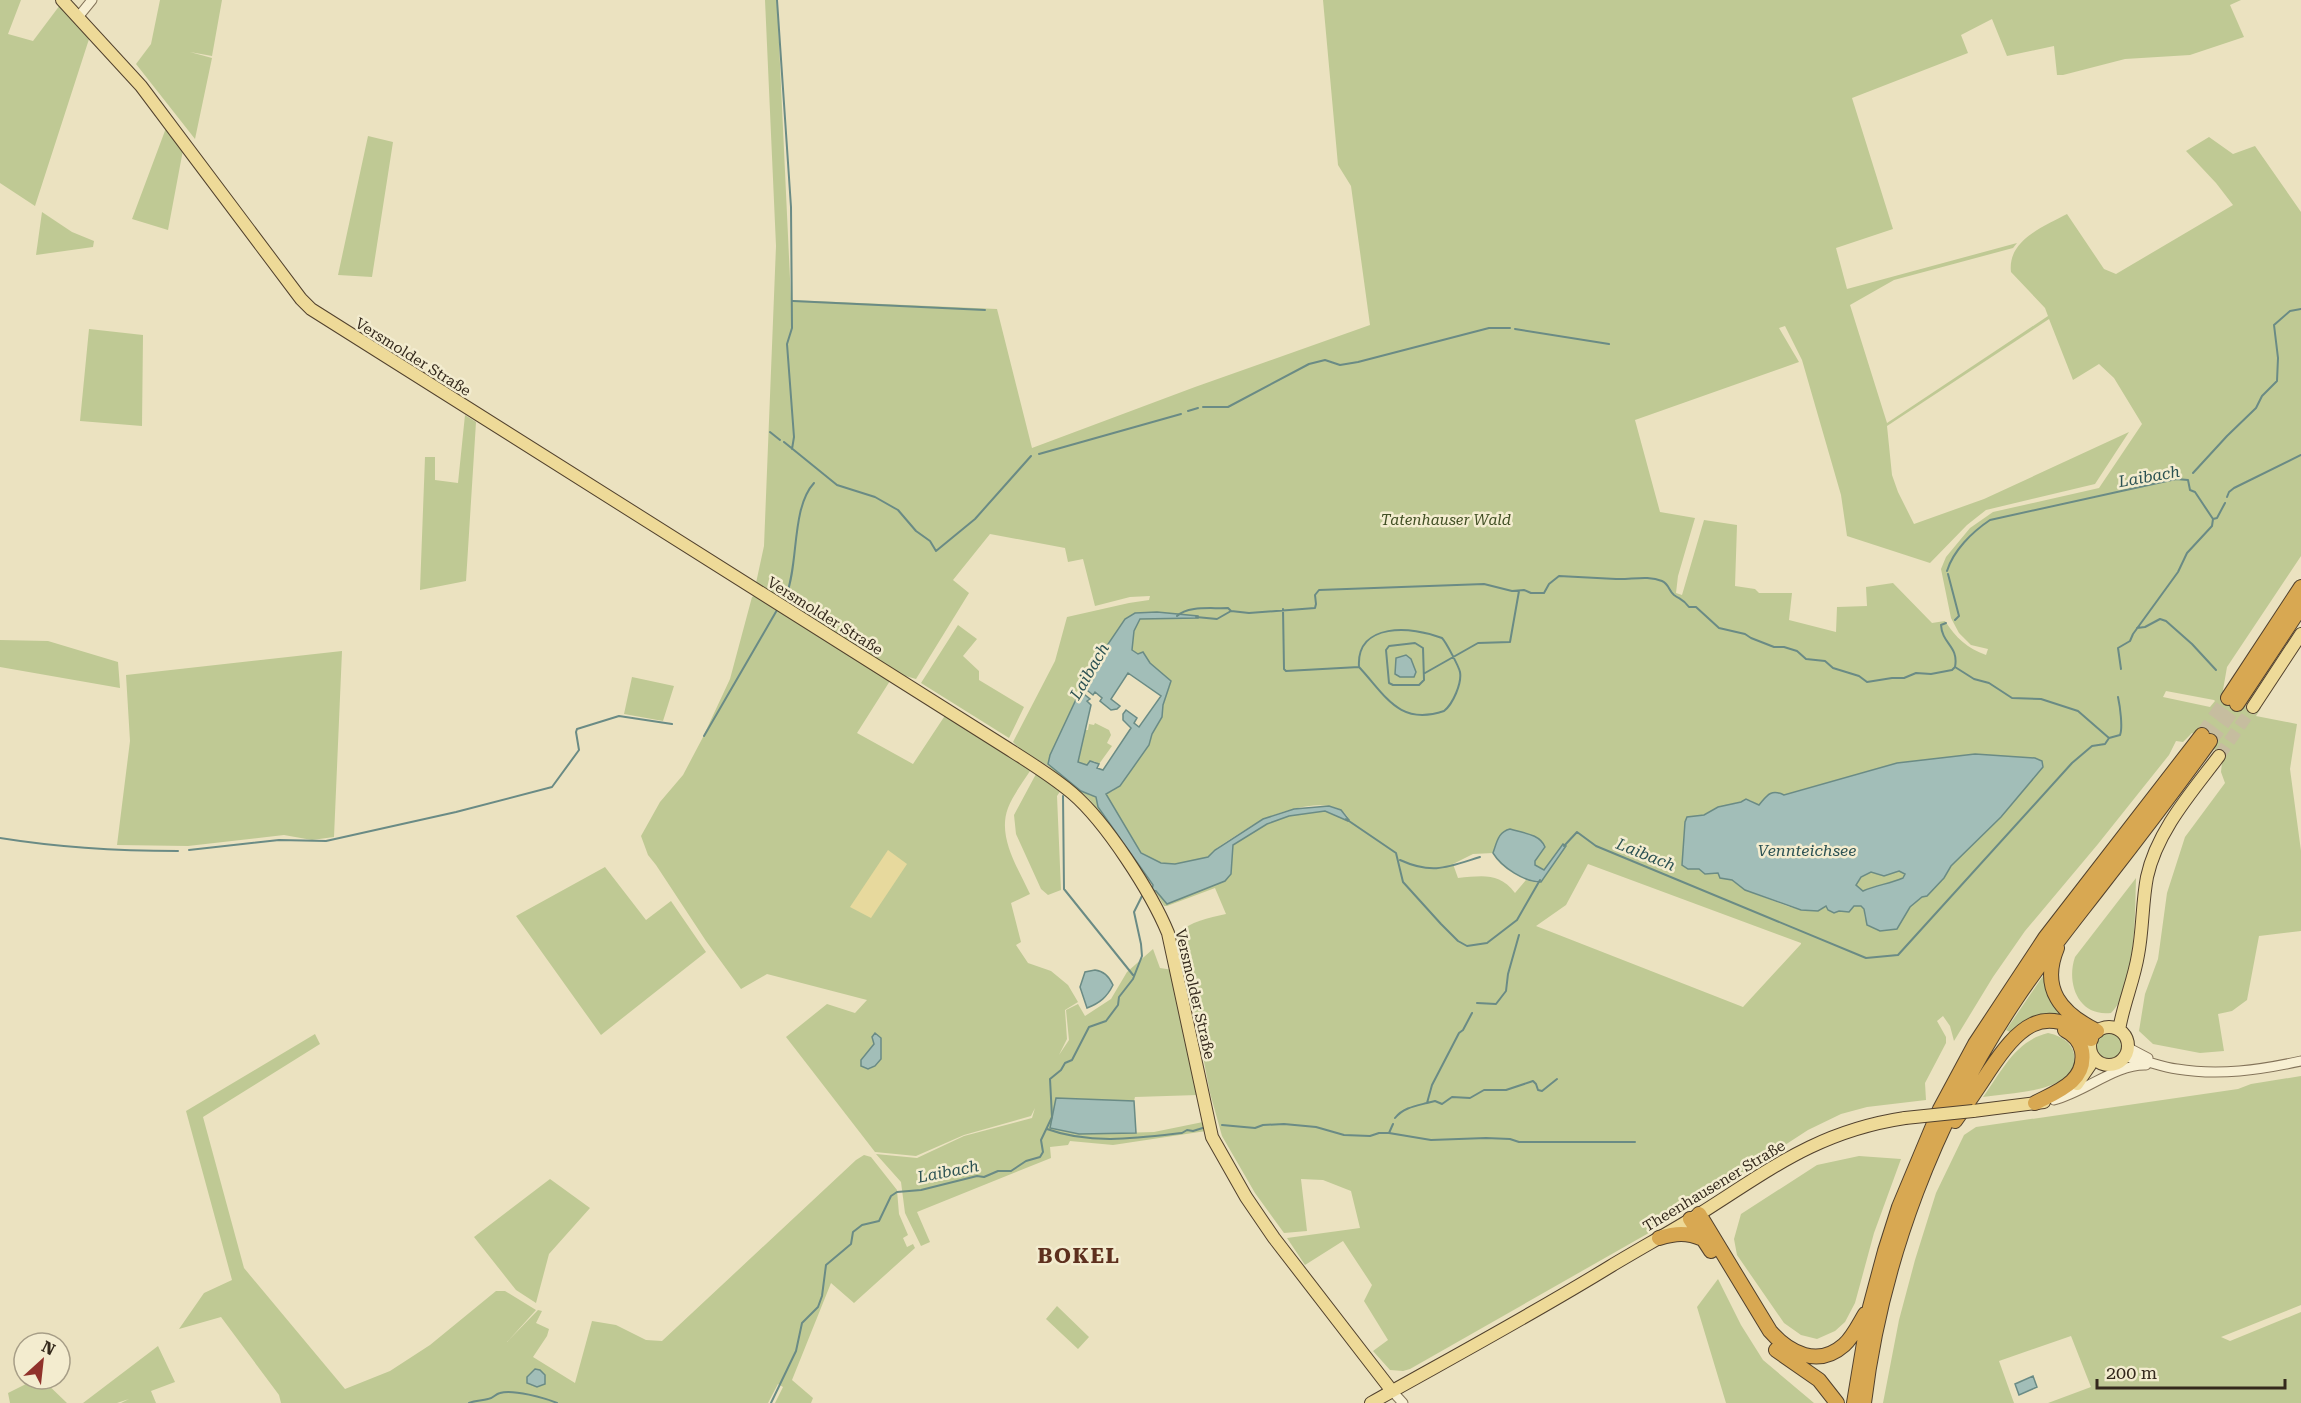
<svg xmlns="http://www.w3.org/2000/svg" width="2301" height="1403" font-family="'Roboto Serif',serif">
  <rect width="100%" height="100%" fill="#ebe2c0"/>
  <path fill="#bfc994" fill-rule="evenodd" d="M0,0h21l-13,34 25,7 27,-36 30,31 -55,170 -35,-23z
    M160,0h62l-10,56 -22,-4 22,6 -17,81 -59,-75 15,-20z
    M765,0h12l14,300 206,9 35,139 163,-61 175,-62 -19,-139 -13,-21 -15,-165h918l-11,5 14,32 -54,18 -65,4 -62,16h-6l-3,-29 -47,10 -15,-37 -31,16 7,18 -116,45 41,131 -57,19 11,41 170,-46 -4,5 -119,32 -44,25 37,118 161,-107 -3,-8 -34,-36c-4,-32 34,-46 56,-58l37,55 12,5 117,-69 -17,-22 -30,-32 23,-14 24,17 22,-8 46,66v344l-74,111 -4,23 8,13 30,5 -5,8 41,8 -7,45 11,82v80l-42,5 -12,64 -15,11 -14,3 6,37 -24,2 -47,-9 -14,-13 6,-37 13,-35 9,-66 18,-56 40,-54 -4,-11 1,-10 -15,-25 -15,-4 -9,9 -7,-1 -7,14 -71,89 -73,87 -32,46 -39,64 -4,-15 -7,-10 -6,5 9,16v6l-21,40 1,17 -59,7 -26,7 -33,16 -147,96 -251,143 -7,2 -13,-1 -17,-19 15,-11 -24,-39 8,-16 -29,-44 -38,24 -18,-27 73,-10 -9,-37 -28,-11 -22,-1 6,52 -23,2 -29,-40 -33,-57 -12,-43 -23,-120 -10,-39c14,-13 31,-16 49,-20l-11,-26 -48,18h-3l-9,-15 2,1 74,-18 1,-28 35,-22 22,-8 36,-5 23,10 1,-2c-15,-29 -80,-5 -101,9 -10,6 -21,13 -31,20 -3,3 -6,8 -10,10 -17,9 -45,9 -62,-2 -10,-7 -31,-49 -39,-62l7,-3 36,-46 3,-11 10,-17 1,-12 8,-24 -21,-18 -8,-11 -4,2 -6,-4 2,-19 6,-12 57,-3 -40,-4 -22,1 -50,65 -2,9 -27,56 33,52 7,2 56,90 -62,-87 -42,-34 -27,-16 -8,-8 42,-81 12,-44 62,-14 20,-3 1,-4 -20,1 -35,9 -12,-47 -15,3 -3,-14 -75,-14 -37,46 16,13 -53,86 -21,-6 -38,60 56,31 33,-50 80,52 4,5c-7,11 -17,24 -22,37 -11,29 10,60 22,86l-19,9 10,39 -5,3 12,18 23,8 17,14 10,17 -13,8 2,29 -8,16 10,-15 -3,-30 12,-6 7,12 26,-17 16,-27 26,-23 7,19 13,2 25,125 -63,2 -1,4 -77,-3 63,35 34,-1 49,-10 3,9 -93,14 -43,-4 -2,4 -18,2 1,11 -134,54 13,30 -9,4 -16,-33 -4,-31 -25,-28 41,4 47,-22 68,-18 3,-10 -4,8 -67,19 -48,21 -41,-4 -89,-115 41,-33 28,9 12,-13 -100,-26 -26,15 -35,-48 -50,-76 -8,-10 -7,-19 19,-34 23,-27 19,-36 28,-60 22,-82 4,-2v-12l8,-37 12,-300zM2049,319l24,61 26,-16 15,14 28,46 -43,64 -106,24 -23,16 -24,29 -5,12 10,49 8,15 12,12 17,4 -2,6c-19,-7 -30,-17 -41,-34l-13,2 -39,-40 -27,4 1,19 -30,1 -1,25 -47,-12 3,-27h-33l-4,-4 -20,-3 2,-61 -33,-5 -22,75 -6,-2 2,-17 17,-58 -35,-6 -25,-92 164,-58 -20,-34 6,-2 17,34 39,135 6,41 83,27 37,-38 19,-15 109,-26 34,-52 -145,67 -70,25 -16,-32 -6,-17 -5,-49zM2166,691l48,9 1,1 -5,6 -47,-10zM1975,754l28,58 -2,5 -50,49 -7,12 -34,29 -13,22 -32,-10 -1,-10 -3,-3h-7l-5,6 -21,-2 -1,-3 -3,-1 -6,5 -17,-1 -14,-4 -42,-16 -13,-10 -12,-2 -2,-5 -13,1 -6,-5h-11l-6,-4 3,-43 3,-4 16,-3 14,-8 32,-7 9,5c7,-8 11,-17 25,-10l113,-32zM1499,836l46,12 -10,13v4l9,5 19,-25 -25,38 -12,-3 -11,13c-16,-21 -33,-17 -57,-15l-5,-14 20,-10 20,-1zM1588,864l213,79v1l-58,63 -207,-81 30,-21z
    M166,128l17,22 -15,80 -36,-11z
    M368,136l25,6 -21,135 -34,-2z
    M42,212l30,20 22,9 -1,6 -57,8z
    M89,329l54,6 -1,91 -62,-5z
    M465,415l11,7 -10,159 -46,9 5,-133h10v23l23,3z
    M958,625l19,14 -14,17 16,15v9l45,27 -15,31 -88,-55z
    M0,640l48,1 70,21 2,26 -120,-21z
    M342,651l-8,186 -22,3 -28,-5 -96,11 -71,-1 13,-104 -4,-66z
    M632,677l42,9 -11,35 -39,-7z
    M1095,723l14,7 2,5 -4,8 5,3 -13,18 -5,-3 -7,4 -9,-3 7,-32h3l1,-6 5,1z
    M1036,774l25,16 -4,6 4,94 -13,5 -7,-6 -25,-55 -2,-19z
    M605,867l41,53 25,-19 35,51 -105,83 -85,-119z
    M1899,871l6,3 -2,4c-14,6 -27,7 -40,13l-7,-6 5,-8 10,-5 13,4z
    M2136,878c-1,33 0,112 -25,135 -33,4 -45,-30 -36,-56z
    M2045,973l29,49 -44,-2 -20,12 -4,-2z
    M2048,1033c23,5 32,19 23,41 -23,19 -61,19 -88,23 19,-26 32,-56 65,-64z
    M2096 1046a13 13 0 1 1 26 0a13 13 0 1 1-26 0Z
    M315,1034l5,10 -117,73 41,151 101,121 45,-18 40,-26 66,-54h9l31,19 -29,32 31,-32 4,1 -6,12 13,6 -2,7 -14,21 42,26 17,-62 24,4 30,15 16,1 194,-181 8,-5 7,2 26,33 2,24 9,21 -5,3 4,9 6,-3 2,4 -61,55 -23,-20 -39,97 21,18 -2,5h-36l8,-16 -5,-3 -10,19h-487l-2,-8 -58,-78 -42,12 25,-36 28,-13 -46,-169z
    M2301,1076v229l-80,32 9,4 71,-29v91h-253l43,-16 -20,-51 -72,25 15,42h-131l16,-83 16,-60 21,-67 28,-58 12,-8 262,-38 13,-5z
    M1859,1156l42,3 -27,74 -19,70 -10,19 -10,9 -18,8 -16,-4 -17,-12 -47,-68 -3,-16 7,-25 76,-49z
    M550,1179l40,29 -41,46 -13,49 -20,-13 -42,-53z
    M1718,1279l23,46 22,35 51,43h-88l-29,-96z
    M1057,1306l32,31 -11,12 -32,-30z
    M158,1346l17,36 -24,9 5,12h-35l8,-4 -12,4h-34z
    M36,1379h6l25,24h-57l-2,-10z"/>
  <path fill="#e7d99d" d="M888,850l19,14 -36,54 -21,-11z"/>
  <path fill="#a2beb8" stroke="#6a8b85" stroke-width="1.5" fill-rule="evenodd" d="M1157,612l41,4v2l-58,1 -6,12 -2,19 6,4 5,-2 7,11 21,18 -8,24 -1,12 -10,17 -3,11 -29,41 -14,8 35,59 20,10 14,1 33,-7 7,-7 48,-31 31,-10 35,-3 12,4 8,10 -1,1 -23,-10 -36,5 -22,8 -34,21 -2,29 -6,7 -58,23 -11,-13 -4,-1 1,-5 -55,-78 -2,-10 -15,-6 -33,-27 2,-9 30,-64 10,8 -3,2 4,4 -13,57 9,3 3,-4 9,3 -2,4 6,2 28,-42 -8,-8v-6l3,-4 11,8 -3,5 5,4 22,-31 -33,-23 -17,26 9,7 -3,3 -6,1 -11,-9 2,-3 -7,-6 -2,3 -10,-8 2,-9 40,-59 10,-6z
    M1406,655l5,4 5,13 -2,5h-14l-5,-3 1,-16z
    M1975,754l60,4 7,3 1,6 -42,50 -50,49 -7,12 -17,18 -5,1 -12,10 -13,22 -17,2 -13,-6 -3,-16 -3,-3h-7l-5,6 -10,-1 -5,2 -6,-3 -2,-4 -8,5 -17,-1 -56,-20 -13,-10 -12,-2 -2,-5 -13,1 -6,-5h-11l-6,-4 3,-43 2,-5 17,-2 14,-8 23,-5 5,-3 13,6c7,-8 11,-17 25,-10l113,-32zM1899,871l6,3 -2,4c-14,6 -27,7 -40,13l-7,-6 5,-8 10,-5 13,4z
    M1510,829c13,4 30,5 35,18l-10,14v4l9,5 19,-26 3,2 -25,36c-16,0 -39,-14 -48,-29 4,-11 5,-21 17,-24z
    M1095,970c9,1 14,6 18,15 -6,12 -13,18 -26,23l-7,-21 5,-15z
    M875,1033l6,5v21l-6,7 -7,3 -7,-3v-6l13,-16 -2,-7z
    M1056,1098l78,3 2,32 -57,1 -29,-6z
    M535,1369l5,1 5,5v9l-8,3 -10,-4v-6z
    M2033,1376l4,11 -18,8 -4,-11z"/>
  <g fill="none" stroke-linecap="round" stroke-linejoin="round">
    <path stroke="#6a8b85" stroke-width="2" d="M777,0l14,207 1,121 -5,16 7,93 -2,12
      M793,301l192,9
      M1515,329l94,15
      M1203,407h25l81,-43 16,-4 15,5 18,-3 131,-34h21
      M1188,411l10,-3
      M770,432l10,8
      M784,442l53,43 38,12 23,13 18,21 14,10 6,10 39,-32 56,-63
      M1039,454l142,-40
      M2193,473l34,-37 29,-28 6,-12 15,-15 1,-23 -4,-33 16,-14 11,-2
      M2227,497l2,-5 5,-4 67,-33
      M2213,519l4,-1 8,-15
      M1947,571c6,-20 25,-39 43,-51l186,-41 12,1 2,10 5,2 18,27 -1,7 -25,27 -9,19 -45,62 -3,7 -12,7 3,21
      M1948,574l11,42 -4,4
      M786,596c13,-32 5,-88 28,-113
      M1283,609l1,60 2,2 73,-4c27,29 40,59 85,44 9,-7 18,-28 16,-39 -1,-5 -14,-30 -18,-34 -30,-12 -86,-16 -83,29
      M1177,616c11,-11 36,-7 51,-8l3,3
      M1196,617l21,2 14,-8 18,2 66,-5 1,-4 -1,-9 4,-5 165,-6 28,7 12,-1 7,3h13l5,-9 10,-8c19,1 38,2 57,3 14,1 32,-4 46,2 7,3 7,10 12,14 7,5 9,4 15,12h7l23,21 26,6 6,4 23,9h10l13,4 9,8 19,2 8,7 26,8 8,6 25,-4h12l12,-5 15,1 21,-4 3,-3c4,-21 -13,-23 -14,-42l5,-2
      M2137,628l8,-1 15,-8 6,2 26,23 24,26
      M1415,643l8,5 1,32 -5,5h-26l-4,-2 -3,-33 3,-4z
      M1955,667l19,12 15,4 23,15 29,1 37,12 31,27
      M1425,673l53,-30 32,-1 9,-51
      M704,736l73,-126
      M1063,796l1,93 69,86
      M1346,819l50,34 7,29 38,42 17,17 9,5 20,-3 30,-23 23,-40
      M0,838c62,10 115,13 178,13
      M1564,846l13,-14 19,14 270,112 32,-3 174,-192 20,-17 13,-2 4,-6 11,-3c3,-7 0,-29 -2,-38
      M189,850l90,-10 47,1 130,-29 96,-25 27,-37 -3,-18 1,-3 42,-13 53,8
      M1400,860c33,15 48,7 80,-3
      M1477,1003l19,1 10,-13 2,-17 11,-39
      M1427,1103l8,-2 7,3 10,-7 18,1 14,-8h22l27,-9 3,3 2,6 4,1 15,-12
      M1395,1118c8,-10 20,-12 32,-15l5,-18 27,-52 4,-3 9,-17
      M1222,1125l33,3 8,-3 21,-1 32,3 28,8 26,1 9,-3h10l4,-9
      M1047,1129c43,16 92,9 135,4l5,-3 6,1 13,-4
      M1389,1133l42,7 55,-2 24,1 9,3h116
      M469,1403c7,-3 12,-2 19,-4 5,0 7,-5 12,-6 13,-4 45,5 57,10
      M771,1403l25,-52 6,-28 16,-16 4,-11 4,-31 25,-21 2,-12 9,-7 17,-4 12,-25 6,-4 24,-2 56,-14 7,1 14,-6h13l15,-10 14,-4 3,-5 -2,-12 11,-23 -2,-38 11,-9 4,-7 7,-3 17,-33 17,-6 12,-16 1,-8 14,-18 9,-23 -1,-12 -7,-32 8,-16"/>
    <path stroke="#c6bd9f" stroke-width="12" stroke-dasharray="12 6" stroke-linecap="butt" d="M2219,756l34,-49"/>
    <path stroke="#c6bd9f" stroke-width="14" stroke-dasharray="14 7" stroke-linecap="butt" d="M2202,735l26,-37
      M2210,741l27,-37"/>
    <defs>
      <path id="minor" d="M79,16l13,-16
        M2127,1047l21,11
        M2123,1057c19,1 36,10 54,12 42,7 83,1 124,-8
        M2054,1100c31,-8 62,-36 92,-35
        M1392,1391l11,12"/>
      <path id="major" d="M62,0l79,86 160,213 10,10 696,439c22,14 45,28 65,45 34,29 79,99 96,140l44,204 34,60 28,41 118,153
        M2253,707l48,-73
        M2090 1046a19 19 0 1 1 38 0a19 19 0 1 1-38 0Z
        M2119,1030c4,-25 15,-50 19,-75 5,-26 4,-52 9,-78 10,-46 44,-84 72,-121
        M2077,1084l13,-19 3,-8
        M1973,1111l71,-9
        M1371,1403c80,-45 162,-89 240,-137 30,-18 61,-35 90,-53 71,-45 118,-82 204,-95"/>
      <path id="highway" d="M2228,698l73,-111
        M2237,704l64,-97
        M2057,948c-17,41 4,65 40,83
        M2035,1103c21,-11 52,-21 47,-52 -2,-10 -9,-17 -17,-21
        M1955,1121c12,-17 23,-33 34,-50 28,-42 54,-71 102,-32
        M1699,1214l71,117c19,22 48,37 74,14 9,-8 15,-21 21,-31
        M1690,1219l21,32
        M1659,1238c17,-5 27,-6 44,1
        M1776,1350l43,30 18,23
        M1854,1403l16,-96 15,-56 14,-44 41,-98 35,-65 70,-106 157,-203
        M1864,1403c17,-143 72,-285 152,-404 28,-42 60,-81 90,-120 36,-46 70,-91 104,-138"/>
    </defs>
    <use href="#minor" stroke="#837359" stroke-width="11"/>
    <use href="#major" stroke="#51412d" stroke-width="14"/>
    <use href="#highway" stroke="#51412d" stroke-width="16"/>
    <use href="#minor" stroke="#f7efd2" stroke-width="9"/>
    <use href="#major" stroke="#eeda98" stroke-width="12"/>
    <use href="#highway" stroke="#d8a852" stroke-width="14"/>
    <defs>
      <path id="major-bridge" d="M1905,1118l68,-7"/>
    </defs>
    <use href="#major-bridge" stroke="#51412d" stroke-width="14" stroke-linecap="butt"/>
    <use href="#major-bridge" stroke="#eeda98" stroke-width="12"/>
  </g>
  <g text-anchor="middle" stroke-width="5" stroke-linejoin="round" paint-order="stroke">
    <g font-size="15" fill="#34291c" stroke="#f3eccf">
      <text transform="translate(413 357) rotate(32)" y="5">Versmolder Straße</text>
      <text transform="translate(825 616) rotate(32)" y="5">Versmolder Straße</text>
      <text transform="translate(1195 994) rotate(77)" y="5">Versmolder Straße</text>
      <text transform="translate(1714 1186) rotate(-31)" y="5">Theenhausener Straße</text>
    </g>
    <g font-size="15" font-style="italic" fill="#414f24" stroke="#f3eccf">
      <text x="1446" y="525">Tatenhauser Wald</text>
    </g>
    <g font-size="16" font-style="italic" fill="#2c5253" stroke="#f3eccf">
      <text transform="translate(2149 476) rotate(-10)" y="6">Laibach</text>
      <text transform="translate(1089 671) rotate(-60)" y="6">Laibach</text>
      <text x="1807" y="856">Vennteichsee</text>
      <text transform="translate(1646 854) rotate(22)" y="6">Laibach</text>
      <text transform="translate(948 1171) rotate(-11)" y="6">Laibach</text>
    </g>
    <g font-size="21" font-weight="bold" letter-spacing="1.5" fill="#5e301e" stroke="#f3eccf">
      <text x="1079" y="1263">BOKEL</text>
    </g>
  </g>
  <g transform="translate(42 1361) rotate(27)"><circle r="28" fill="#f3eccf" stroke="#a79e87" stroke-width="1.5"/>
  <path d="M0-4.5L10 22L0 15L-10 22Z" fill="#90322b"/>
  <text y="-9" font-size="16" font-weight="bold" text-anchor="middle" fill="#34291c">N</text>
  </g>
  <path d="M2097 1379v9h188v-9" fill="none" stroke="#34291c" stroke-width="3"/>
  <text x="2106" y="1379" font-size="18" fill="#34291c" stroke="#f3eccf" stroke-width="4.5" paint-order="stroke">200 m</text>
</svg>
